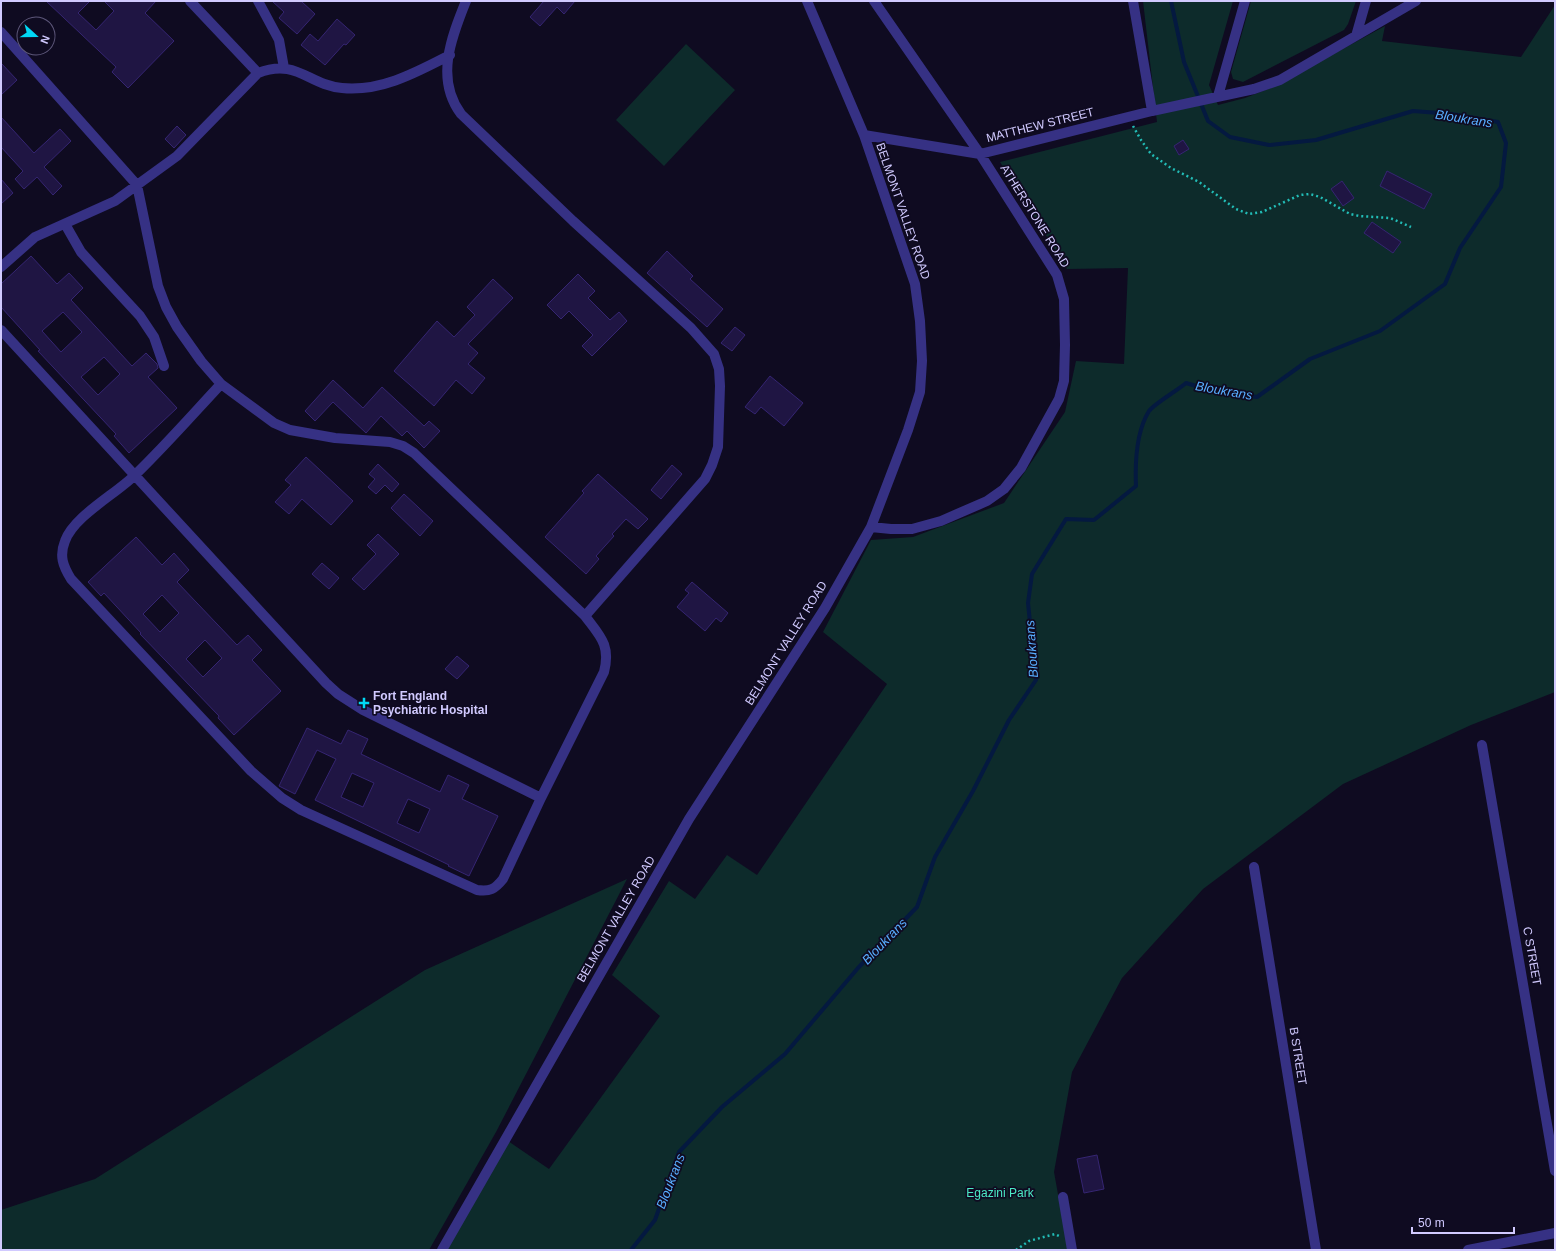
<svg xmlns="http://www.w3.org/2000/svg" width="1556" height="1251" font-family="Helvetica,sans-serif">
  <rect width="100%" height="100%" fill="#0f0b21"/>
  <path fill="#0d2b2b" d="M1143,1h90l-24,84 9,20 27,-7 28,-11 112,-61 -3,15 139,16 34,-52v687l-84,33 -128,59 -140,105 -81,89 -50,94 -18,100 14,78h-621l61,-109 41,28 111,-153 -48,-41 57,-94 26,18 32,-44 30,20 130,-191 -64,-52 48,-92 42,-3 91,-34 61,-91 11,-51 48,3 4,-96 -61,1 -67,-107 157,-40z
    M1251,1h105l-8,23 -4,6 -101,52 -10,-3 -2,-7z
    M686,44l49,46 -71,76 -48,-46z
    M627,879l-131,253 -67,118h-428v-40l94,-31 330,-209z"/>
  <g fill="none" stroke-linecap="round" stroke-linejoin="round">
    <path stroke="#041940" stroke-width="4" d="M631,1250l24,-30 24,-68 43,-45 63,-53 73,-86 59,-61 18,-50 38,-66 36,-71 27,-40 -8,-77 4,-29 34,-55 28,1 42,-34c-1,-23 0,-54 13,-75 5,-7 29,-21 37,-28l27,8 44,6 53,-38 70,-28 65,-47 15,-36 41,-61 5,-44 -8,-21 -46,-8 -39,-3 -97,29 -47,5 -39,-8 -22,-16 -24,-59 -13,-61"/>
  </g>
  <path fill="#1f1543" stroke="#352572" fill-rule="evenodd" d="M46,1h44l-12,12 18,17 18,-19 -10,-10h52l-11,12 29,28 -46,47 -16,-16 4,-5z
    M272,1h29l14,13 -18,20 -18,-16 5,-6z
    M544,1h31l-11,13 -7,-7 -17,19 -10,-9z
    M337,19l18,16 -9,10 -2,-1 -19,21 -24,-20 9,-11 8,7z
    M1,63l16,17 -16,15z
    M1,117l33,36 26,-24 11,12 -27,26 18,19 -9,9 -16,-18 -13,12 -9,-10 8,-8 -22,-24z
    M177,126l9,9 -12,13 -9,-9z
    M1183,140l6,9 -10,6 -5,-9z
    M1387,171l45,23 -8,15 -44,-23z
    M1,179l12,14 -12,11z
    M1342,181l12,17 -11,8 -12,-17z
    M1372,222l29,20 -8,11 -29,-20z
    M667,251l26,25 -3,3 33,30 -16,18 -60,-54z
    M31,256l26,28 12,-11 14,15 -12,12 61,66 14,-13 11,11 1,4 -10,9 29,31 -48,45 -15,-17 2,-2 -78,-83 2,-1 -39,-43v-23zM63,312l19,20 -21,20 -19,-21zM104,357l16,17 -22,21 -17,-18z
    M578,274l17,17 -7,7 22,22 9,-8 8,9 -35,35 -10,-10 11,-11 -24,-24 -8,8 -14,-14z
    M493,279l20,19 -45,46 10,9 -10,11 17,14 -13,16 -16,-14 -22,26 -40,-35 43,-50 17,16 21,-22 -8,-8z
    M735,327l10,8 -13,16 -11,-8z
    M770,376l33,27 -19,23 -23,-19 -6,7 -10,-7z
    M333,380l30,28 19,-21 42,39 5,-5 11,10 -16,17 -17,-17 -5,5 -21,-20 -15,17 -33,-31 -18,19 -10,-10z
    M306,457l47,44 -22,24 -29,-26 -13,15 -14,-12 16,-17 -6,-5z
    M378,464l21,20 -7,8 -7,-7 -9,9 -8,-7 7,-8 -6,-5z
    M672,465l10,9 -21,25 -10,-9z
    M598,474l50,45 -10,10 -12,-10 -14,15 2,2 -18,20 3,3 -13,15 -41,-37 39,-44 -2,-2z
    M404,494l29,27 -13,15 -29,-28z
    M378,534l21,20 -35,36 -12,-11 24,-25 -9,-9z
    M136,537l26,28 12,-12 15,17 -12,12 60,63 11,-10 14,15 -10,10 29,31 -47,44 -16,-17 1,-2 -79,-82 1,-1 -37,-40 -3,3 -13,-14zM162,595l17,18 -19,19 -17,-18zM205,640l17,18 -19,19 -17,-18z
    M322,563l17,15 -10,11 -17,-15z
    M692,582l36,31 -7,9 -5,-4 -11,13 -28,-24 12,-14 -4,-3z
    M457,656l12,10 -12,13 -12,-10z
    M307,728l34,16 7,-14 20,9 -7,15 79,38 8,-17 21,10 -7,14 36,17 -29,60 -21,-10 1,-1 -134,-65 21,-41 -19,-9 -22,44 -16,-8zM352,773l22,10 -11,24 -22,-10zM408,799l22,10 -11,24 -22,-10z
    M1097,1155l7,34 -20,4 -7,-34z"/>
  <g fill="none" stroke-linecap="round" stroke-linejoin="round">
    <path stroke="#22bcb6" stroke-width="2.5" stroke-dasharray="2 3" stroke-linecap="butt" d="M1133,126l8,14 10,14 20,14 28,14 37,27 13,5 13,-2 38,-17 10,-1 10,3 30,17 9,2 31,2 21,9
      M1016,1250l13,-9 26,-7 4,2"/>
    <path stroke="#363184" stroke-width="10" d="M190,1l68,72
      M258,1l21,39 5,28
      M466,1c-15,37 -31,78 -5,113l112,107 118,107 23,26 5,15 1,17 -2,61 -6,18 -7,14 -120,137
      M1133,1l19,110
      M1,32l136,153 21,101 8,21 11,20 24,34 20,23 53,39 16,7 45,8 55,4 13,4 11,7 171,163c15,20 26,29 19,56l-63,126 -38,81c-8,10 -13,13 -26,11l-176,-80 -19,-12 -31,-27 -180,-192c-8,-13 -12,-23 -6,-38 9,-25 51,-47 70,-66 30,-29 58,-61 86,-91
      M1356,36l10,-35
      M1218,96l27,-95
      M864,135l116,19 172,-43 102,-22 26,-9 136,-79
      M65,224l16,28 59,64 14,21 10,29
      M1,267l34,-30 80,-36 62,-45 81,-83c39,-15 50,12 84,15 39,4 75,-16 108,-33
      M1,330l325,353 12,11 25,16 178,88
      M871,527l20,2h21l29,-8 46,-20 17,-12 17,-21 38,-69 5,-18 1,-36 -1,-46 -7,-24 -77,-121 -106,-153
      M1482,745l73,426
      M1254,867l62,383
      M1063,1197l9,53
      M442,1250l247,-431 136,-211 46,-81 37,-97 12,-38 2,-31 -2,-40 -5,-37 -51,-149 -57,-134
      M1468,1250l87,-17"/>
  </g>
  <path fill="#00d8f5" stroke="#0f0b21" stroke-width="1.5" d="M362 697h4v4h4v4h-4v4h-4v-4h-4v-4h4z"/>
  <g text-anchor="middle" stroke-width="3.5" stroke-linejoin="round" paint-order="stroke">
    <g font-size="12" fill="#d1caff" stroke="#0f0b21">
      <text transform="translate(1040 125) rotate(-14)" y="4">MATTHEW STREET</text>
      <text transform="translate(903 211) rotate(71)" y="4">BELMONT VALLEY ROAD</text>
      <text transform="translate(1035 216) rotate(58)" y="4">ATHERSTONE ROAD</text>
      <text transform="translate(786 643) rotate(-58)" y="4">BELMONT VALLEY ROAD</text>
      <text transform="translate(616 919) rotate(-60)" y="4">BELMONT VALLEY ROAD</text>
      <text transform="translate(1532 956) rotate(80)" y="4">C STREET</text>
      <text transform="translate(1298 1056) rotate(81)" y="4">B STREET</text>
    </g>
    <g font-size="12" font-weight="bold" fill="#d1caff" stroke="#0f0b21" text-anchor="start">
      <text x="373" y="700">Fort England<tspan x="373" dy="14">Psychiatric Hospital</tspan></text>
    </g>
    <g font-size="12" fill="#4beac6" stroke="#0f0b21">
      <text x="1000" y="1197">Egazini Park</text>
    </g>
    <g font-size="13" font-style="italic" fill="#58aeff" stroke="#0f0b21">
      <text transform="translate(1464 118) rotate(9)" y="5">Bloukrans</text>
      <text transform="translate(1224 390) rotate(10)" y="5">Bloukrans</text>
      <text transform="translate(1031 649) rotate(-94)" y="5">Bloukrans</text>
      <text transform="translate(884 941) rotate(-46)" y="5">Bloukrans</text>
      <text transform="translate(670 1181) rotate(-69)" y="5">Bloukrans</text>
    </g>
  </g>
  <rect width="1556" height="1251" fill="none" stroke="#d1caff" stroke-width="4"/>
  <g transform="translate(36 36) rotate(111)"><circle r="19" fill="#0f0b21" stroke="#5d577a"/>
  <path d="M0-3L7 15L0 10L-7 15Z" fill="#00d8f5"/>
  <text y="-6" font-size="11" font-weight="bold" text-anchor="middle" fill="#d1caff">N</text>
  </g>
  <path d="M1412 1227v6h102v-6" fill="none" stroke="#d1caff" stroke-width="2"/>
  <text x="1418" y="1227" font-size="12" fill="#d1caff" stroke="#0f0b21" stroke-width="3" paint-order="stroke">50 m</text>
</svg>
